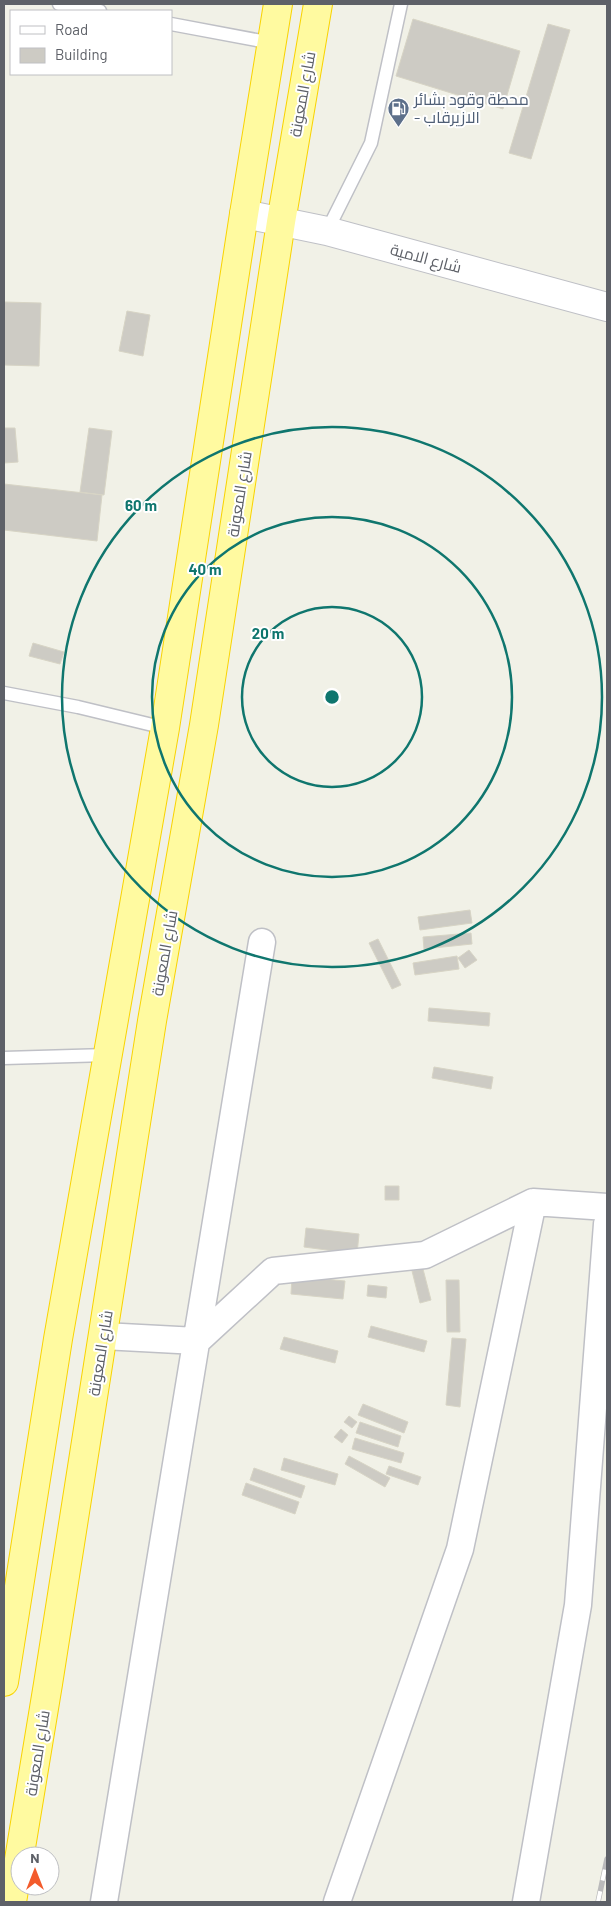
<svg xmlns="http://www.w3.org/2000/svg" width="611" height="1906" font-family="Barlow,Cairo,sans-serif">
  <rect width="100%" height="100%" fill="#f1f1e7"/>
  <path fill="#cdcbc4" stroke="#d7d4c5" d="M413,19l107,32 -17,58 -107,-33z
    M548,24l22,6 -39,129 -22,-6z
    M4,302l37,1 -2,63 -35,-1z
    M127,311l23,4 -7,41 -24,-5z
    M4,428h11l3,34 -14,1z
    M89,428l23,3 -8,64 -24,-3z
    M4,484l98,11 -5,46 -93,-11z
    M33,643l31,9 -4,12 -31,-8z
    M470,910l2,13 -52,7 -2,-13z
    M471,933l1,11 -48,5 -1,-12z
    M378,939l23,46 -9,4 -23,-46z
    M469,950l8,10 -12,8 -7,-10z
    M457,956l2,13 -44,6 -2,-12z
    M429,1008l61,5 -1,13 -61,-5z
    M434,1067l59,10 -2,12 -59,-11z
    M385,1186h14v14h-14z
    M306,1228l53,6 -2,20 -53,-7z
    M423,1269l8,31 -11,3 -8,-32z
    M292,1276l53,5 -2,18 -52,-5z
    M446,1280h13l1,52h-13z
    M368,1285l19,2 -1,11 -19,-2z
    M371,1326l56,15 -3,11 -56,-15z
    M284,1337l54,14 -3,12 -55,-14z
    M452,1338l14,1 -6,68 -14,-2z
    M363,1404l45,18 -4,11 -46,-18z
    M349,1416l8,6 -5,6 -8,-6z
    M360,1422l41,14 -3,11 -42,-14z
    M341,1429l7,6 -6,8 -8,-6z
    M355,1438l49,15 -3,10 -49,-14z
    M349,1456l41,22 -5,9 -40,-23z
    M284,1458l54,16 -3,11 -54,-15z
    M389,1466l32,11 -3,8 -32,-11z
    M254,1468l51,18 -4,12 -51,-18z
    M246,1483l53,19 -4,12 -53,-19z"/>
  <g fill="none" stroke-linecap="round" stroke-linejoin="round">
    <defs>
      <path id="service" d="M59,4l41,7
        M171,24l101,19
        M327,231l44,-88 30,-139
        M4,693l74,14 87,21
        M4,1058l103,-3"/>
      <path id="minor" d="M103,1336l94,5 76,-70 152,-16 108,-53
        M104,1902l158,-960
        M337,1902l123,-353 73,-347 74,5
        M526,1902l52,-297 29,-381"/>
      <path id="tertiary" d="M244,214l83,17 280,76"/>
      <path id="trunk" d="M4,1682l54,-343 107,-611 79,-514 34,-210
        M12,1902l36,-218 104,-663 52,-296 77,-503 37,-218"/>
    </defs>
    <use href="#service" stroke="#bfc0c6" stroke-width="15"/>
    <use href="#minor" stroke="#bfc0c6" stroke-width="29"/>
    <use href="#tertiary" stroke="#bfc0c6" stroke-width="30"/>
    <use href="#trunk" stroke="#f9d300" stroke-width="30"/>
    <use href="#service" stroke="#fff" stroke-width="12"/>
    <use href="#minor" stroke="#fff" stroke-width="26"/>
    <use href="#tertiary" stroke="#fff" stroke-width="28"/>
    <use href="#trunk" stroke="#fffaa0" stroke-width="28"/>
    <defs>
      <path id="rail" d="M598,1902l9,-43"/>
    </defs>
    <use href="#rail" stroke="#bababb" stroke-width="5.5"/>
    <use href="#rail" stroke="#fff" stroke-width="4" stroke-dasharray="11" stroke-linecap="butt"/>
  </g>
  <g fill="none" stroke="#0f766e" stroke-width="2.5">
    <circle cx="332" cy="697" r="90"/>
    <circle cx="332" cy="697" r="180"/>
    <circle cx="332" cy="697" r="270"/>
  </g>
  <defs>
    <symbol id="fuel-pin" viewBox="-11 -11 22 30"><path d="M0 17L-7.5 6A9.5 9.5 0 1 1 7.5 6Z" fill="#5c6f8a" stroke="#fff"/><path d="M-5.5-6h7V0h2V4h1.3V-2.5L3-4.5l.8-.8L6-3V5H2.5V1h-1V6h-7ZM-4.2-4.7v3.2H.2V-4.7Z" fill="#fff"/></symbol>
  </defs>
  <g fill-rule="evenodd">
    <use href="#fuel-pin" x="386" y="96" width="25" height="34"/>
  </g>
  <g text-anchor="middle" stroke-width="4" stroke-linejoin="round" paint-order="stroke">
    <g font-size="16" fill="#5e6168" stroke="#fff">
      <text transform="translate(302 94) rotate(-80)" y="6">شارع المعونة</text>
      <text transform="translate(426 258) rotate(15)" y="6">شارع الامية</text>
      <text transform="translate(239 494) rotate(-81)" y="6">شارع المعونة</text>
      <text transform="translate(164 953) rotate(-80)" y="6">شارع المعونة</text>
      <text transform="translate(100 1353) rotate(-81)" y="6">شارع المعونة</text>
      <text transform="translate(37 1753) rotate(-81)" y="6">شارع المعونة</text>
    </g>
    <g font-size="16" fill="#4e5e75" stroke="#fff" text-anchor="start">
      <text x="414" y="105">محطة وقود بشائر<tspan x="414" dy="18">- الازيرقاب</tspan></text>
    </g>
  </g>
  <circle cx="332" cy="697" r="8" fill="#0f766e" stroke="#fff" stroke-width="2.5"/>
  <g font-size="15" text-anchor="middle" font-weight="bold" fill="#0f766e" stroke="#fff" stroke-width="4" stroke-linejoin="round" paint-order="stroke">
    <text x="141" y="511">60 m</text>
    <text x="205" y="575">40 m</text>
    <text x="268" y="639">20 m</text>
  </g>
  <rect width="611" height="1906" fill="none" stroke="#5e6168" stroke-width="10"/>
  <rect x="10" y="10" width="162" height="65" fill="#ffffff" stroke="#bfc0c3"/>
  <rect x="20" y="26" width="25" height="8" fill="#ffffff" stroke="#bfc0c3"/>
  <text x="55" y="35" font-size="15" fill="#5e6168">Road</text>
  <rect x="20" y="48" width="25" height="15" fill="#cdcbc4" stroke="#bfc0c3"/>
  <text x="55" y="60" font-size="15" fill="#5e6168">Building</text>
  <g transform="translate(35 1871)"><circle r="24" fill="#ffffff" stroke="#bfc0c3"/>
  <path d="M0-4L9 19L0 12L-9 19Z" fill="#f35b2c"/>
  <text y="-8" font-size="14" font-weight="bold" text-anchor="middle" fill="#5e6168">N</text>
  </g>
</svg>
